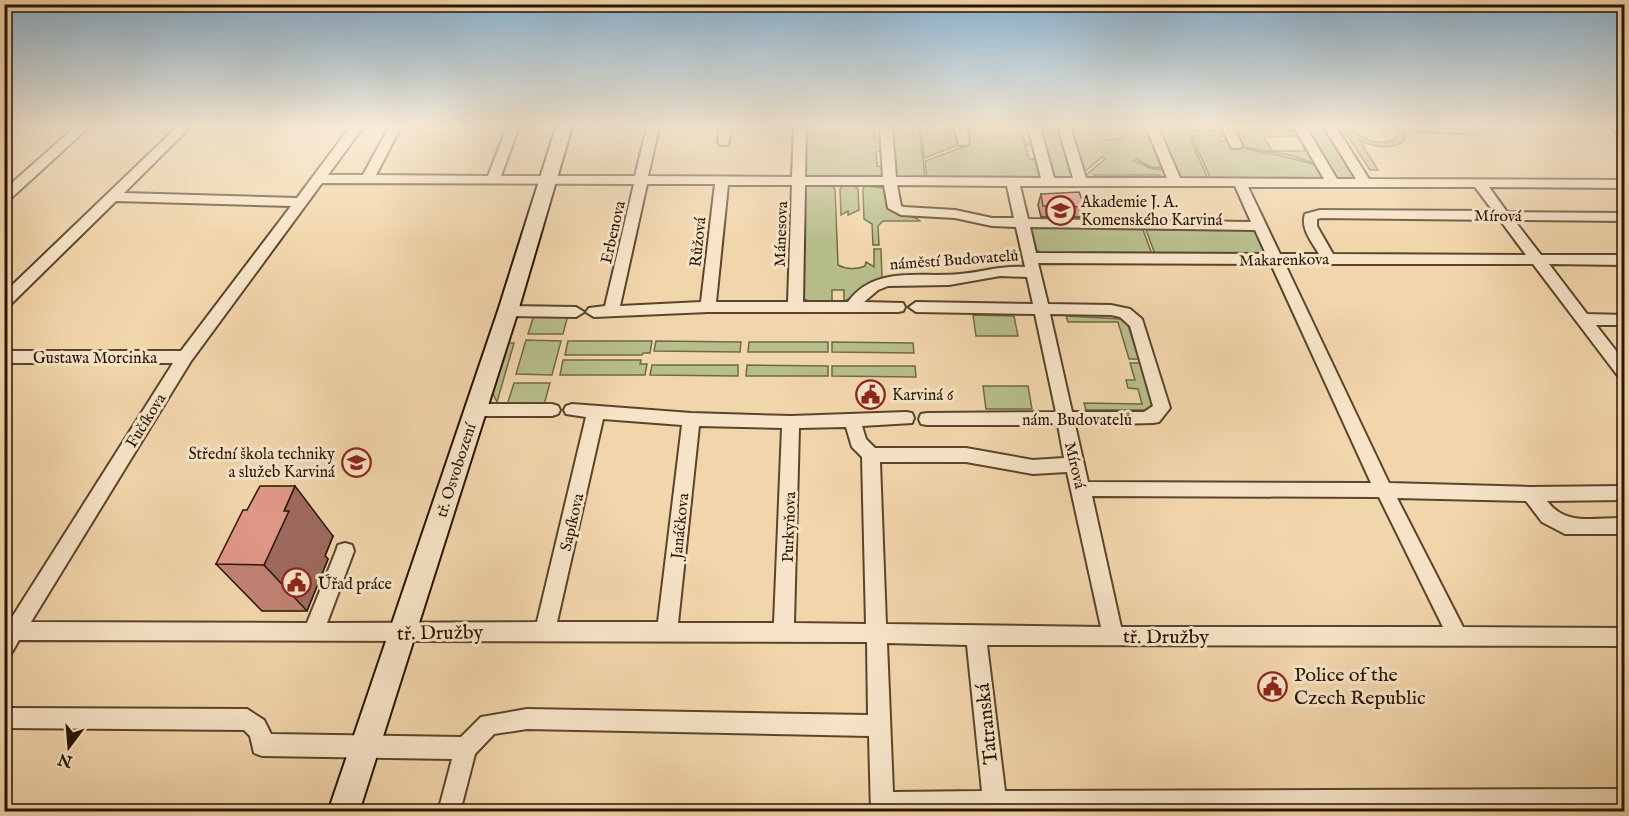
<svg xmlns="http://www.w3.org/2000/svg" width="1629" height="816" font-family="'IM FELL English',serif">
  <rect width="100%" height="100%" fill="#f2d6ab"/>
  <filter id="stains"><feTurbulence type="fractalNoise" baseFrequency=".00333" numOctaves="4"/><feColorMatrix values="0 0 0 0 .2 0 0 0 0 .09 0 0 0 0 .02 0 0 0 .5 -.17"/></filter>
  <radialGradient id="worn" r=".72"><stop offset=".6" stop-color="#630" stop-opacity="0"/><stop offset="1" stop-color="#630" stop-opacity=".3"/></radialGradient>
  <path fill="#b7be8b" stroke="#6e6a46" stroke-width="1.5" d="M804,127h70l1,12 9,2v8l-8,3 1,14 7,1 1,7 -3,3h-75l-2,-2z
    M890,127h29l6,51h-24l-7,-4z
    M963,127h67l-9,1 4,14h9v2l-9,1 4,14h9l5,16 -6,4 -110,-1 -2,-17 41,-15z
    M1036,127h25l13,49 -3,2 -19,-1z
    M1068,127h33l4,13 16,-1 -5,-12h25l3,9h7l13,32 -13,-1 -15,-8 -2,2 16,7 14,2 3,6 -3,3 -5,-4h-65l1,4 -10,-3 20,-17 -3,-2 -19,16z
    M1156,127h29l23,52h-26l-5,-3z
    M1230,127h58l2,4h8l5,11 -6,-6 -33,1 8,14h33l-2,-5h2l14,19 -26,-9 -49,-9 -5,-2z
    M1303,127h24l29,51 -17,1 -4,-1z
    M1342,127h8c10,13 32,20 47,11l1,-7 -3,-4h8l3,9c-8,17 -33,10 -46,5l18,29h-8z
    M1414,127h54l5,7 -55,-1z
    M943,129l15,4 3,11 -37,14 -3,-28z
    M1210,130l19,6h-10l2,5h10l2,4c29,9 59,11 87,22l5,11 -114,1 -22,-48z
    M808,186h24l3,3 3,76c7,4 19,5 27,1l1,-4 8,5v-18h7l1,30c-18,5 -25,18 -38,22v-11h-12v11h-24l-5,-3 2,-110z
    M843,186h11l4,3 1,21 -11,5v-4l-7,4 -1,-26z
    M865,186l19,2 3,3 2,18c10,9 24,4 31,12h-37l-5,5 1,19h-6l-1,-21 -8,-5 -1,-30z
    M1030,226l112,1 11,30 -108,-3 -9,-4z
    M1145,227l110,2 11,22 -1,3 -109,3z
    M534,315h34l-5,19h-35z
    M973,315l41,1 4,20h-42z
    M1066,316l56,3 6,6 11,34h-10l-11,-37h-50z
    M526,340l35,1 -9,34 -36,-1z
    M568,341h84l-2,12h-7l-1,2h-77z
    M656,341l85,1 -1,10 -86,-1z
    M749,342h79v10h-80z
    M832,342l81,1 1,10 -82,-1z
    M506,343h8l-17,59 -5,-10z
    M563,360h78l-1,4h7l-2,11h-85z
    M1130,363h10l11,38v6l-6,3h-59l-2,-7 58,1 -4,-15 -10,-1 -2,-8h9z
    M652,365h86v11l-88,-1z
    M747,365l81,1v10h-82z
    M832,366h83l1,11 -84,-1z
    M514,383h36l-6,22h-37z
    M983,386h45l4,23h-46z"/>
  <g fill="none" stroke-linecap="round" stroke-linejoin="round">
    <defs>
      <path id="street" d="M75,127h14l-80,73 -5,1v-11z
        M177,127h13l-66,66 173,5 53,-71h13l-35,48h35l26,-48h12l-25,48 112,1 19,-49h12l-18,49h134l12,-49h12l-11,49 144,1 2,-50h12l-1,50h78l-3,-50h12l4,50 145,1 -13,-51h12l14,51h19l-15,-51h12l16,51h81l-21,-51h12l22,51 144,1 -30,-52h12l31,52h19l-32,-52h12l33,52 255,1v8l-135,-1 18,25 117,1v8l-110,-1 27,35h83v10l-75,-1 38,50 37,1v10h-28l28,36v17l-6,-2 -85,-112h-248l104,219 142,4 93,-1v14l-77,1c19,26 49,16 77,17v16h-59l-23,-12 -16,-21 -129,-3 66,129 161,1v18l-637,-1 18,146 619,-2v22l-753,1 -2,-76 -342,-7 -33,5 -19,20 -15,58h-22l14,-53 -190,-3 -8,-3 -4,-17 -6,-6 -240,-2v-20l243,1 17,11 7,14 190,3 20,-20 46,-8 341,6 -1,-73 -848,-2 -8,14 -7,2v-34h5l164,-259h-169v-12h177l110,-145 -175,-5 -107,105 -5,1v-14zM322,183l312,1 -29,122 -16,2 -3,4 8,5 114,-5h190l5,-1 2,-4 -2,-4 -39,-1 14,-12 10,-4 61,-1 51,-9 27,1 6,27 -117,-2 -7,5 7,5 119,2 21,98 -129,1 -6,1 -2,5 2,5 6,1h131l6,33 -31,2 -67,-12h-91l-9,-9 -4,-13 50,-3 2,-5 -2,-5 -6,-1 -115,4 -100,-3 -119,-9 -6,2 -2,4 2,4 20,3 -49,205 -210,1 27,-72 -2,-6 -7,-2 -7,2 -2,6 -29,72 -276,-1 160,-261zM647,184h68l-14,118 -81,4zM728,185h64l-4,117h-72zM805,185h79l4,23 13,7 54,3 37,8 24,1 9,40c-23,-2 -42,5 -65,7 -40,4 -85,-9 -112,28h-45zM897,185l110,1 7,32h-22l-37,-8 -51,-3 -3,-1zM1020,186h215l16,36 -223,-3zM1248,187h227l18,24 -173,-1 -15,4c-5,14 7,28 14,40h-39zM1321,218l179,2 26,35 -193,-1 -16,-28v-7zM1030,227l225,3 11,24 -230,-1zM1038,263l233,1 100,219 -283,-1 -13,-57 78,-2 6,-1 11,-14 -28,-89 -12,-10 -19,-4 -63,-1zM1050,314l61,1 9,2 10,9 23,80 -9,6h-72zM603,419l79,6 -24,197h-101zM699,426l83,2 -8,195h-96zM846,427l6,20 10,10 4,167 -72,-1 5,-195zM880,462h86l67,12 34,-2 34,155 -215,-3zM1092,496l287,1 64,130h-322zM887,643l80,2 15,146 -89,1z
        M720,127h12l-4,18h-8l-2,-3z
        M954,127h12l3,15 -2,3h-8z
        M1221,127h12l9,18 -2,3h-8z
        M508,306l68,1 8,5 -8,5 -68,-1 -8,-5z
        M475,404h77l6,2 2,4 -2,4 -6,2h-77l-6,-2 -2,-4 2,-4z"/>
      <path id="secondary" d="M556,127h16l-54,184 -159,501h-31l170,-501z
        M1612,127h12v9l-6,-1z"/>
    </defs>
    <use href="#street" stroke="#59452b" stroke-width="4"/>
    <use href="#secondary" stroke="#261500" stroke-width="4"/>
    <use href="#street" fill="#f7e4c8" fill-rule="evenodd"/>
    <use href="#secondary" fill="#f7e4c8" fill-rule="evenodd"/>
  </g>
  <path fill="#c28375" stroke="#261500" stroke-width="1.5" d="M1041,194l44,13 -3,10h-41l-3,-12z
    M333,536l-8,20 3,3 -21,52h-45l-46,-47z"/>
  <path fill="#9e6a5f" stroke="#261500" stroke-width="1.5" d="M295,486l38,50 -8,20 3,3 -21,52 -43,-46 20,-54z"/>
  <path fill="#e19888" stroke="#261500" stroke-width="1.5" d="M1079,192l6,15 -42,-1 -2,-12z
    M260,486h35l-11,25h5l-25,54 -48,-1 27,-54h4z"/>
  <linearGradient id="sky" x2="0" y2="1"><stop stop-color="#8bb5d4"/><stop offset="0.52" stop-color="#f9edd9"/><stop offset="1" stop-color="#f9edd9" stop-opacity="0"/></linearGradient>
  <rect width="1629" height="242" fill="url(#sky)"/>
  <defs>
    <symbol id="university-ring" viewBox="-11 -11 22 22"><circle r="9.5" fill="#f7e4c8" stroke="#8f2418" stroke-width="1.5"/><path d="M0-5L7-2L0 1L-7-2ZM-4 1L0 2.5L4 1V4Q0 6-4 4Z" fill="#8f2418"/></symbol>
    <symbol id="civic-ring" viewBox="-11 -11 22 22"><circle r="9.5" fill="#f7e4c8" stroke="#8f2418" stroke-width="1.5"/><path d="M-.6-6.5H3V-4.5H.6V-3L4-1V1h2V6H-6V1h2V-1L-.6-3ZM-1.2 2.5V6h2.4V2.5Z" fill="#8f2418"/></symbol>
    <symbol id="school-ring" viewBox="-11 -11 22 22"><circle r="9.5" fill="#f7e4c8" stroke="#8f2418" stroke-width="1.5"/><path d="M0-5L7-2L0 1L-7-2ZM-4 1L0 2.5L4 1V4Q0 6-4 4Z" fill="#8f2418"/></symbol>
  </defs>
  <g fill-rule="evenodd">
    <use href="#university-ring" x="1044" y="194" width="33" height="33"/>
    <use href="#civic-ring" x="854" y="378" width="33" height="33"/>
    <use href="#school-ring" x="340" y="446" width="33" height="33"/>
    <use href="#civic-ring" x="280" y="566" width="33" height="33"/>
    <use href="#civic-ring" x="1256" y="670" width="33" height="33"/>
  </g>
  <g text-anchor="middle" stroke-width="6" stroke-linejoin="round" paint-order="stroke">
    <g font-size="16" fill="#261500" stroke="#f7e4c8" text-anchor="start">
      <text x="1081" y="207">Akademie J. A.<tspan x="1081" dy="18">Komenského Karviná</tspan></text>
      <text x="892" y="400">Karviná 6</text>
      <text x="335" y="459" text-anchor="end">Střední škola techniky<tspan x="335" dy="18">a služeb Karviná</tspan></text>
      <text x="318" y="589">Úřad práce</text>
    </g>
    <g font-size="16" fill="#261500" stroke="#f7e4c8">
      <text transform="translate(1498 215) rotate(1)" y="6">Mírová</text>
      <text transform="translate(612 232) rotate(-77)" y="6">Erbenova</text>
      <text transform="translate(780 234) rotate(-88)" y="6">Mánesova</text>
      <text transform="translate(697 242) rotate(-84)" y="6">Růžová</text>
      <text transform="translate(954 259) rotate(-4)" y="6">náměstí Budovatelů</text>
      <text transform="translate(1284 259) rotate(-1)" y="6">Makarenkova</text>
      <text x="95" y="363">Gustawa Morcinka</text>
      <text x="1077" y="425">nám. Budovatelů</text>
      <text transform="translate(145 420) rotate(-58)" y="6">Fučíkova</text>
      <text transform="translate(1076 465) rotate(77)" y="6">Mírová</text>
      <text transform="translate(455 470) rotate(-72)" y="6">tř. Osvobození</text>
      <text transform="translate(571 522) rotate(-77)" y="6">Sapíkova</text>
      <text transform="translate(679 526) rotate(-84)" y="6">Janáčkova</text>
      <text transform="translate(788 527) rotate(-88)" y="6">Purkyňova</text>
    </g>
    <g font-size="20" fill="#261500" stroke="#f7e4c8">
      <text transform="translate(440 632) rotate(-1)" y="7">tř. Družby</text>
      <text x="1166" y="643">tř. Družby</text>
      <text transform="translate(986 724) rotate(-96)" y="7">Tatranská</text>
    </g>
    <g font-size="20" fill="#261500" stroke="#f7e4c8" text-anchor="start">
      <text x="1294" y="681">Police of the<tspan x="1294" dy="23">Czech Republic</tspan></text>
    </g>
  </g>
  <rect width="1629" height="816" fill="none" stroke="#f2d6ab" stroke-width="24"/>
  <rect x="6" y="6" width="1617" height="804" fill="none" stroke="#261500" stroke-width="3"/>
  <rect x="12" y="12" width="1605" height="792" fill="none" stroke="#261500" stroke-width="1.5"/>
  <g transform="translate(69 747) rotate(196)" stroke="#f7e4c8" stroke-width="4.5" paint-order="stroke">
  <path d="M0-4.5L10 22L0 15L-10 22Z" fill="#261500"/>
  <text y="-9" font-size="16" font-weight="bold" text-anchor="middle" fill="#261500">N</text>
  </g>
  <rect width="100%" height="100%" filter="url(#stains)"/>
  <rect width="100%" height="100%" fill="url(#worn)"/>
</svg>
